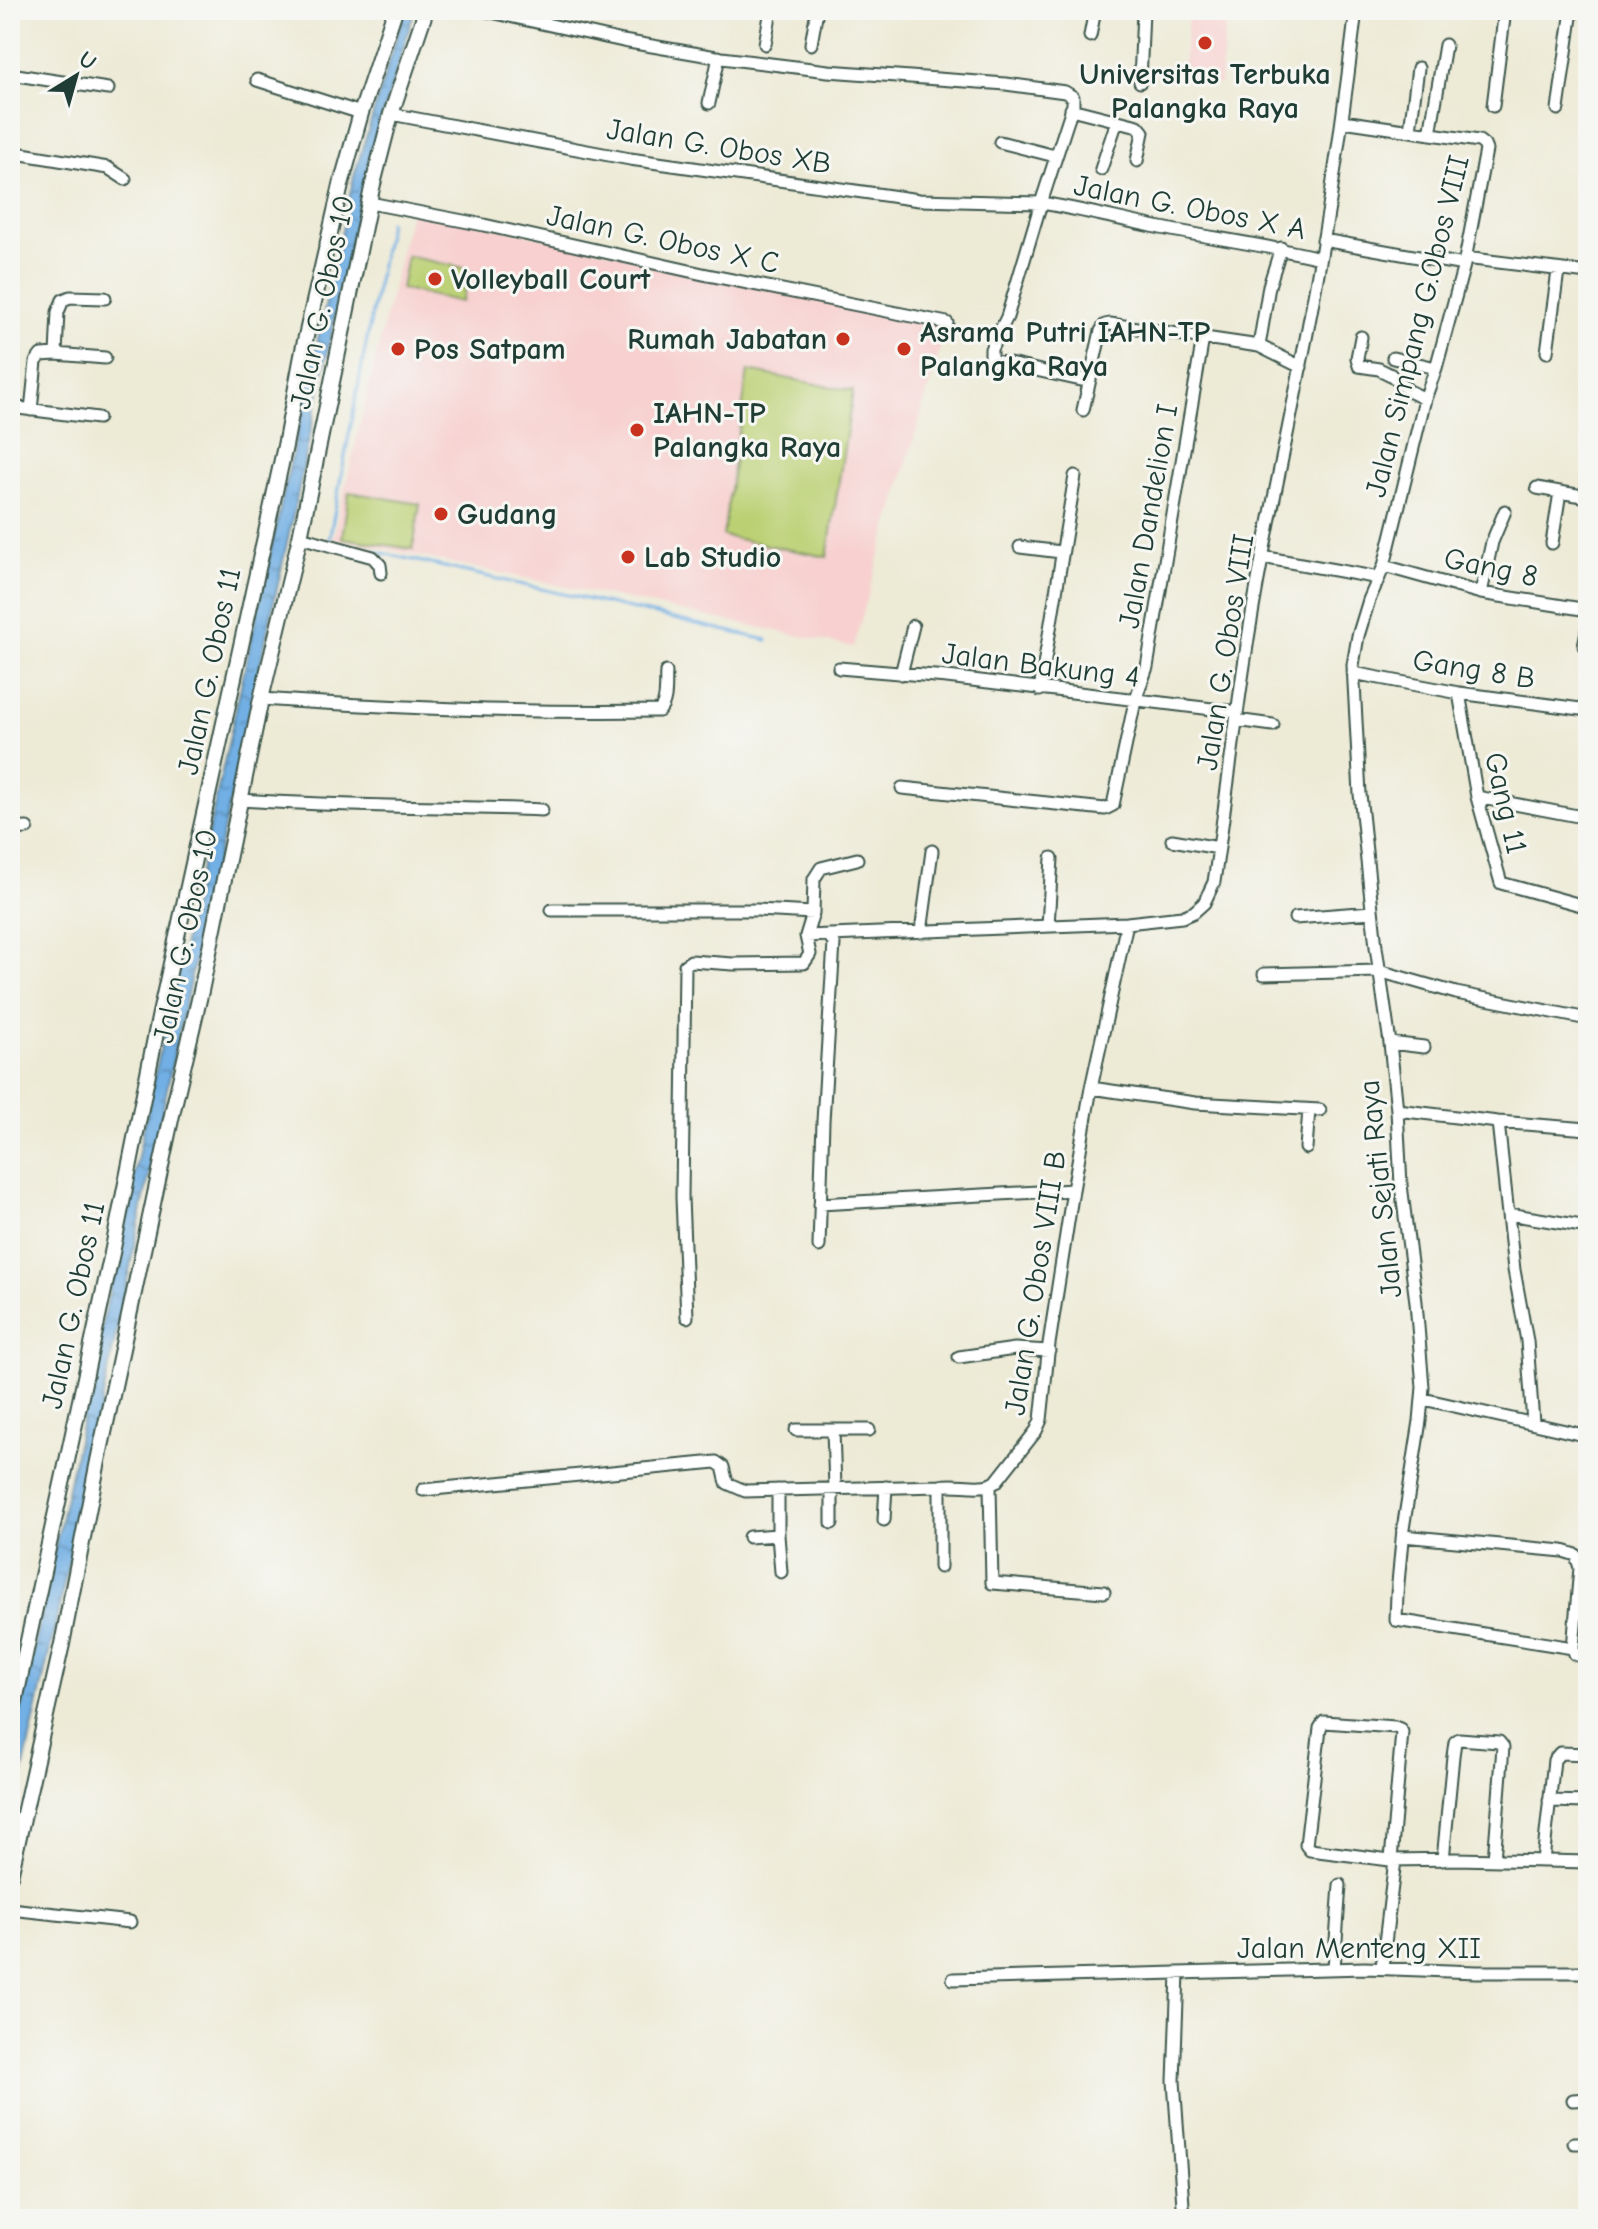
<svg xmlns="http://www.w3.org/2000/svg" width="1598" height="2229" font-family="'Comic Neue',sans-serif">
  <defs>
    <pattern id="water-ripples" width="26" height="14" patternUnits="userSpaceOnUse" patternTransform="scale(2)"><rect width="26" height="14" fill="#71afe4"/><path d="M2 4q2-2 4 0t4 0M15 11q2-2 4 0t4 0" fill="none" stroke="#5c90ba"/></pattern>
  </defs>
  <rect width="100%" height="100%" fill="#f6f6f2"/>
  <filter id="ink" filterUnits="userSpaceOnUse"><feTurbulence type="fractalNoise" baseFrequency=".0125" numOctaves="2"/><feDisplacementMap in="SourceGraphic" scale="16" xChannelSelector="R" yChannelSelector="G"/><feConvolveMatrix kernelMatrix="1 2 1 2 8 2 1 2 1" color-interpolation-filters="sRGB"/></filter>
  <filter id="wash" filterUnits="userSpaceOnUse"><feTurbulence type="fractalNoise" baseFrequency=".006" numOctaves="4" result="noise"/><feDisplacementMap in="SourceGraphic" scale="32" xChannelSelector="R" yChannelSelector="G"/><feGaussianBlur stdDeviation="1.8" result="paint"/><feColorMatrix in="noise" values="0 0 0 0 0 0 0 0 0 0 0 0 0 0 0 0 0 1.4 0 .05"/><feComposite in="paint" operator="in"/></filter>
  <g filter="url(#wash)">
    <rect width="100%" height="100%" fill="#edead6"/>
    <path fill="#f7d0cf" d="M1189,10h38l-7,75 -38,-8z
      M411,210l537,112 -95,325 -520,-109z"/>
    <path fill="#bbd073" stroke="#6d8654" stroke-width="2" d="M407,256l62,13 -7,33 -61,-13z
      M748,371l105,20 -26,166 -104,-21z
      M349,492l71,12 -7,45 -71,-11z"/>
    <path fill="url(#water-ripples)" stroke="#48768c" stroke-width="2" d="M405,10h10l-42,136 -16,65 -64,305 -112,506 -121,581 -50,227v-69l155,-733 189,-852z"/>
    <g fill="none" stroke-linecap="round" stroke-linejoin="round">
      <path stroke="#71afe4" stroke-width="3" d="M1574,10l14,2
        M329,541l60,-319
        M356,547l411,93"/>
    </g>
  </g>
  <g filter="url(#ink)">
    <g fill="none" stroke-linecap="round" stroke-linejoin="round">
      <defs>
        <path id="minor" d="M482,10l141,31 99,17 106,13 178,13 59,8 8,5v8l-32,98c39,6 76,16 115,24 55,11 110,18 164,31
          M10,21l2,-11
          M1090,36l5,-26
          M765,44l6,-34
          M811,44l6,-34
          M10,74l98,15
          M257,80l104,33
          M1140,82l3,-72
          M709,103l10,-46
          M1493,106l12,-96
          M1071,109l67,17 5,6 -6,29
          M1558,109l14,-99
          M391,114l239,45 289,41 122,3 -34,114 -16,32v11l90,20 9,-3
          M1343,121l136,20 5,4 2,5 -22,115 -28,103 -11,31 -41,167 -15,34 -11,36 -5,29 7,129 16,153 14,96 7,67 4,75 15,117 7,85 -3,34 -17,108 -6,65 -1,26 177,28
          M1410,130l8,-62
          M1430,134l15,-89
          M1000,142l55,14
          M10,152l98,16 17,11
          M1101,169l16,-48
          M370,203l114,22 219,49 244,49
          M1323,240l141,25
          M1465,258l123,15
          M1361,337l-4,21 2,8 20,3 12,6 18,16 16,8
          M1259,346l10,-60 12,-38
          M1547,352l11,-81
          M56,354l2,-42 5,-12 7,-3 35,1
          M1393,358l43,10
          M10,407l88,11
          M31,410l5,-48 5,-7 15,-1 49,4
          M1083,410l18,-79 4,-6 5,-1 149,22 42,21
          M1537,488l51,9
          M300,537l73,20 7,8 1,8
          M1552,543l8,-51
          M1020,547l41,5
          M1262,557l117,21
          M1384,566l97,27 107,17
          M1481,593l11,-51 13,-31
          M1584,646l4,-20
          M839,668l108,9 290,35
          M1353,673l106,20 129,17
          M901,674l12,-48
          M1040,690l35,-214
          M1459,693l18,104 24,86 87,24
          M261,699c132,9 266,14 398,12 9,-9 6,-27 7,-39
          M1236,720l37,5
          M902,788l203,21 8,-4 22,-104 12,-34 56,-329
          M1477,797l111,21
          M241,800c100,7 201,6 301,10
          M10,829l17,-1
          M1172,840l47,8
          M552,910h205l56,3
          M1295,918l77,-6
          M1048,926l4,-68
          M921,932l11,-81
          M806,936l321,-13 55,-6 12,-5 10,-9 10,-21c16,-107 27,-216 48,-323 12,-64 26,-127 38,-190 24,-119 42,-239 56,-359
          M1264,974l115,-3 77,22 132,26
          M1390,1043l34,4
          M1091,1088l104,15 125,7
          M1397,1110l101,12 90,7
          M1498,1122l16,148 13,71 6,82
          M1306,1148l3,-38
          M820,1204l253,-14
          M1508,1214l80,13
          M819,1246l4,-125 11,-178 -5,-8
          M687,1317l-5,-119 3,-233 6,-4 42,3 71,-1 6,-9 -4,-18 7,-23 1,-34 7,-11 36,-9
          M959,1357l56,-8 34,2
          M1423,1399l165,37
          M796,1430h73
          M833,1430l2,58
          M940,1486v81
          M990,1486l2,97 112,9
          M832,1488v35
          M423,1490l293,-28 7,5 4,16 18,8 195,-5c17,-4 41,5 56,-4l40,-51 5,-11 8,-76 24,-154 18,-102 36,-165
          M778,1490v45l3,37
          M884,1520l2,-33
          M1403,1536l160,15 13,4 4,13 -7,80 2,6 13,5
          M749,1537l29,-2
          M1549,1801l39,1
          M1391,1860l11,-128 -2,-3 -5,-2 -71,-5 -4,6 -14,117 4,5 80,10h1l64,-1 133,3
          M1443,1860l10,-104 2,-14 4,-3 40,3 4,5 -9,113
          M1543,1861l11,-101 6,-7 28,1
          M10,1909l120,13
          M1334,1968l6,-83
          M1382,1968l13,-108
          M1178,1973l-4,108 10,138
          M953,1979l412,-11 112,4h111
          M1573,2100l15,-1
          M1574,2143h14"/>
        <path id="tertiary" d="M10,1724l102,-471 47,-235 126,-572 19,-101 38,-164 19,-68 34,-103
          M10,1876l52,-232 36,-183 75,-351 28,-119 60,-292 39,-162 72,-349 19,-74 35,-104"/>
      </defs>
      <use href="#minor" stroke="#3e574c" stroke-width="15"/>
      <use href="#tertiary" stroke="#3e574c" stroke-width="18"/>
      <use href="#minor" stroke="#fff" stroke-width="11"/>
      <use href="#tertiary" stroke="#fff" stroke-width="14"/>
    </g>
  </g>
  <g fill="#c8321e" stroke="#f6f6f2" stroke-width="3">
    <circle cx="1205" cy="43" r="8"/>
    <circle cx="435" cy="279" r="8"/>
    <circle cx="843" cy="339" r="8"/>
    <circle cx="398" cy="349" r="8"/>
    <circle cx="904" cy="349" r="8"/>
    <circle cx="637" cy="430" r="8"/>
    <circle cx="441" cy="514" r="8"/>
    <circle cx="628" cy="557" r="8"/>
  </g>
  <g text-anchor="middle" stroke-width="6" stroke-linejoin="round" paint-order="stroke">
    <g font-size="30" font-weight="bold" fill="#1f3d34" stroke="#f6f6f2" text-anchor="start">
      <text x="1205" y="84" text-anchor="middle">Universitas Terbuka<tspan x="1205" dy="34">Palangka Raya</tspan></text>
      <text x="451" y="289">Volleyball Court</text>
      <text x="920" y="342">Asrama Putri IAHN-TP<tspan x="920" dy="34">Palangka Raya</tspan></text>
      <text x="827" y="349" text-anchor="end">Rumah Jabatan</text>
      <text x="414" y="359">Pos Satpam</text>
      <text x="653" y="423">IAHN-TP<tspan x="653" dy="34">Palangka Raya</tspan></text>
      <text x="457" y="524">Gudang</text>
      <text x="644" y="567">Lab Studio</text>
    </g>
    <g font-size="30" fill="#1f3d34" stroke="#f6f6f2">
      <text transform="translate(719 146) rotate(9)" y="10">Jalan G. Obos XB</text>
      <text transform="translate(1190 207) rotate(11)" y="10">Jalan G. Obos X A</text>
      <text transform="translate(663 239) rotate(12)" y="10">Jalan G. Obos X C</text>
      <text transform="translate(322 302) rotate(-78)" y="10">Jalan G. Obos 10</text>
      <text transform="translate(1417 326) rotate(-76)" y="10">Jalan Simpang G.Obos VIII</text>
      <text transform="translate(1148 516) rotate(-80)" y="10">Jalan Dandelion I</text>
      <text transform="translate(1491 567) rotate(12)" y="10">Gang 8</text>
      <text transform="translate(1225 652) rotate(-81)" y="10">Jalan G. Obos VIII</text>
      <text transform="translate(1041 665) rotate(7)" y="10">Jalan Bakung 4</text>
      <text transform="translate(1474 669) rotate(9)" y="10">Gang 8 B</text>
      <text transform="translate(209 671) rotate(-78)" y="10">Jalan G. Obos 11</text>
      <text transform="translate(1506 803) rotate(77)" y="10">Gang 11</text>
      <text transform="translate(185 936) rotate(-78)" y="10">Jalan G. Obos 10</text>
      <text transform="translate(1380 1189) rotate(-96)" y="10">Jalan Sejati Raya</text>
      <text transform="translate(1035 1283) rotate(-81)" y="10">Jalan G. Obos VIII B</text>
      <text transform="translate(73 1305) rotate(-78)" y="10">Jalan G. Obos 11</text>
      <text x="1359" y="1958">Jalan Menteng XII</text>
    </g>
  </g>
  <rect width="1598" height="2229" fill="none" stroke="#f6f6f2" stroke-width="40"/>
  <g transform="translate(76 76) rotate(37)" stroke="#f6f6f2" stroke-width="6" paint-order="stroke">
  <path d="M0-6L14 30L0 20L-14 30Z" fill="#1f3d34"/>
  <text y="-12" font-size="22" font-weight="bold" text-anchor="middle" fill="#1f3d34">U</text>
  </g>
</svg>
